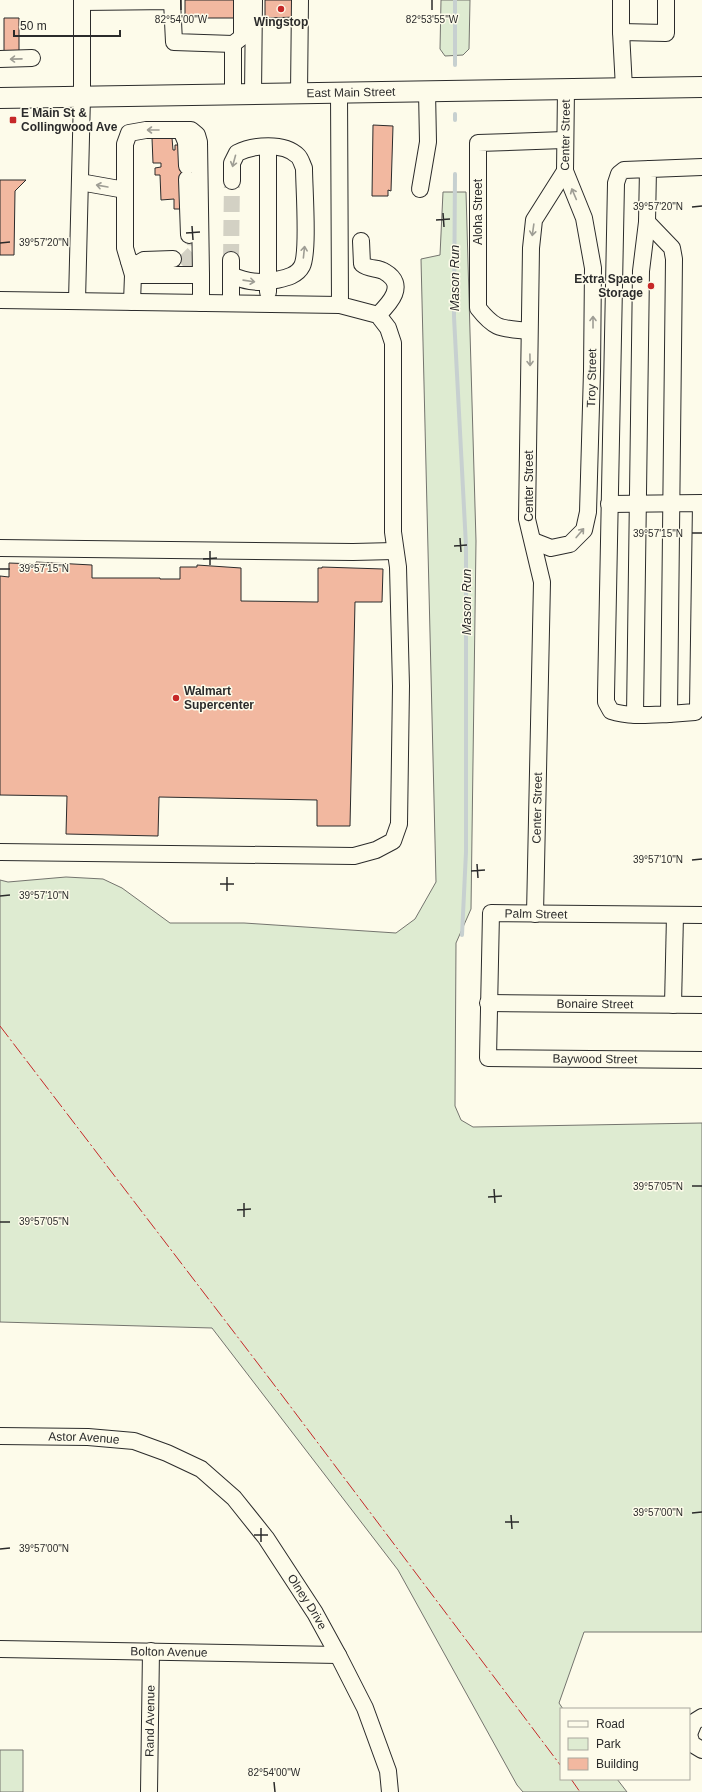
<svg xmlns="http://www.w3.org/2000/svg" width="702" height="1792" font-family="Arial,sans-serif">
  <rect width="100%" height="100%" fill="#fdfbea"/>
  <path fill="#deebd1" stroke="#74746e" d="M441,0h29l-1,49 -6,6 -18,1 -5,-7z
    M443,192h23l10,349 -5,368 -15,34 -1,163 6,14 12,7 229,-4v509h-118l-25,71 4,6h-2v70h56l10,13h-104l-6,-7 -119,-215 -186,-242 -212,-6v-442l8,2 58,-5 37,2 19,9 48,35h74l152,10 19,-14 21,-37 -15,-623 19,-4z
    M0,1750h23v42h-23z"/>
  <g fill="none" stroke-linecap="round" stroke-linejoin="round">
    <path stroke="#c7d0d0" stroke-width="4" d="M455,0v65
      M455,120v-6
      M455,174l-1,143 12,229v306l-4,83"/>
  </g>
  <path fill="#f2b8a0" stroke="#2b2b2b" d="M185,0h53v18h-53z
    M265,0h33v17l-33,1z
    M4,18h15v33h-15z
    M373,125l20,1 -2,65 -3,-1v6h-16z
    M152,138h20l1,12h2v-5h7l15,34 -15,30h-8v-10l-13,1 -1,-25h-5v-7l6,-1v-4h-8z
    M0,180h26l-11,11 -1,64h-14z
    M36,562l56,3v13h68v1h20v-12h17v-2l44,3v33l77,1v-34h4v-1l61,2 -1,33h-27l-5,224h-33v-26l-158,-3 -1,39 -92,-2 1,-38 -67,-1v-219l9,1v-14l27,1z"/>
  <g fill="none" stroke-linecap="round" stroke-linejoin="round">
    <path stroke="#d3d1c4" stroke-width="16" stroke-dasharray="16 8" stroke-linecap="butt" d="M231,260l1,-79
      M182,265l12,-12 2,-17"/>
    <defs>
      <g id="minor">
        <path d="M621,0v32"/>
        <path d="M82,2l90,-1 2,41 59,2"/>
        <path d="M0,59l32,-1"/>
        <path d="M624,88l-3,-56 45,1v-33"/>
        <path d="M299,93l1,-93"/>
        <path d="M233,94v-50l9,-7v-37"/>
        <path d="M253,94l1,-94"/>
        <path d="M181,130l5,12 1,24"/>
        <path d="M268,147v145"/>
        <path d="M648,169l-1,53 25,26 2,11 -5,455c-20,1 -40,3 -58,-3l-5,-9v-7l10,-512 3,-9 5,-4 78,-3"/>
        <path d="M187,179l2,56"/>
        <path d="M80,182l45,8"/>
        <path d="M420,189l8,-47 -1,-51"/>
        <path d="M361,241l1,23c7,6 16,3 23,8 22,13 5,31 -7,43"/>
        <path d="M129,261l8,3 7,-4 29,-1"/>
        <path d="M201,275v28"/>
        <path d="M231,275c15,7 29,9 45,5 9,-2 21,-4 26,-14 7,-14 2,-79 2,-98 -2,-4 -3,-9 -6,-12 -14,-14 -45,-11 -61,-3l-5,10v18"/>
        <path d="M0,300l340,5"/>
        <path d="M77,301l5,-205v-96"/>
        <path d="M132,302l1,-27 -8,-27v-104l4,-11 17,-3h45l6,5 2,7 2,133h-68"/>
        <path d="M231,303v-43"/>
        <path d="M529,331c-27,-3 -33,0 -51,-23v-165l86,-3"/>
        <path d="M609,504l92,-1 -3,204 -3,5 -26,2"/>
        <path id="s1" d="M533,541l18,7 19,-4 14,-14 4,-18 4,-141 1,-103 -9,-50 -19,-47"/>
        <path d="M0,548l353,4 41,-1"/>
        <path d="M635,715l6,-444 6,-49"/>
        <path d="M0,852l354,4 22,-6 17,-9 6,-17 2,-138 -3,-119 -5,-35v-189l-5,-15 -10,-13 -38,-10 -1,-213"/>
        <path id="s2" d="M535,914l7,-332 -15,-63 4,-271 3,-28 31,-49 1,-82"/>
        <path id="s3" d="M702,915l-211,-2 -3,145 214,2"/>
        <path id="s4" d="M488,1003l214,2"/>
        <path d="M673,1005l2,-90"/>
        <path id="s5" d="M0,1436l88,1 46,4 33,12 34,16 33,29 32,40 49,75 23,42 27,53 23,63 2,21"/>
        <path id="s6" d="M0,1649l338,6"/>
        <path d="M689,1734l5,-12 8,-5"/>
        <path d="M689,1735l3,9 10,6"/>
        <path id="s7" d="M149,1792l2,-141"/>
      </g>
      <g id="major">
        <path id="s8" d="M0,98l702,-11"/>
      </g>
    </defs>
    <use href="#minor" stroke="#2b2b2b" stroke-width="18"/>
    <use href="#major" stroke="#2b2b2b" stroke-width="22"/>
    <use href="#minor" stroke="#fdfbea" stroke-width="16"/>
    <use href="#major" stroke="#fdfbea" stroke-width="20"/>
    <path stroke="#c62828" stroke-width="1" stroke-dasharray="14 3 2 3" stroke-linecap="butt" d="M0,1026l272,356 289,384
      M571,1779l9,13"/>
  </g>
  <defs><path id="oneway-shaft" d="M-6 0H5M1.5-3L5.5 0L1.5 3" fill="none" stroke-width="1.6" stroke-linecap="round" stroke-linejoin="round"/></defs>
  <g stroke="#9e9d94">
    <use href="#oneway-shaft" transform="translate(16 59) rotate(179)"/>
    <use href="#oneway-shaft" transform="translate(153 130) rotate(180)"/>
    <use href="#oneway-shaft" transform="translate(234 161) rotate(105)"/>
    <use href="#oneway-shaft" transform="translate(102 186) rotate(-170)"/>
    <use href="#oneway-shaft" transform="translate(574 194) rotate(-113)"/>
    <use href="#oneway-shaft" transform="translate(533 230) rotate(98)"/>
    <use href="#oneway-shaft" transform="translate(304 252) rotate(-84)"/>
    <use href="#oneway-shaft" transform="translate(249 281) rotate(8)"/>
    <use href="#oneway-shaft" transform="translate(593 322) rotate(-90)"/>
    <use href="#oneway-shaft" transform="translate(530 360) rotate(89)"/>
    <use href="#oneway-shaft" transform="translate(580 533) rotate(-50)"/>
  </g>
  <path fill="none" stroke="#2b2b2b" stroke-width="1.5" d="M181,0v10M432,0v10M692,207l10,-1M443,213l1,14M436,220l14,-1M192,226l1,14M186,233l14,-1M0,243l10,-1M692,533h10M460,538l1,14M454,546l13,-1M210,551v14M203,559l14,-1M0,569h10M692,860l10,-1M477,864l1,14M471,871l14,-1M227,877v14M220,884h14M0,896l10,-1M692,1186h10M494,1189l1,14M488,1197l14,-1M244,1203v14M237,1210l14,-1M0,1222h10M692,1513l10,-1M511,1515l1,14M505,1522h14M261,1528v14M254,1535h14M0,1549l10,-1M274,1782l1,10"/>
  <g fill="#c62828" stroke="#fdfbea" stroke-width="1.5">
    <circle cx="281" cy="9" r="4"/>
    <rect x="9" y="116" width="8" height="8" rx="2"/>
    <circle cx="651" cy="286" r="4"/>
    <circle cx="176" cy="698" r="4"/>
  </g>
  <g text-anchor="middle" stroke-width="3" stroke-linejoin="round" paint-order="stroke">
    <g font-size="12" font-weight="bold" fill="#2b2b2b" stroke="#fdfbea" text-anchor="start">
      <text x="281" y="26" text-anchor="middle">Wingstop</text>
      <text x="21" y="117">E Main St &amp;<tspan x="21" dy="14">Collingwood Ave</tspan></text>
      <text x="643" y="283" text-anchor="end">Extra Space<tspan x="643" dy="14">Storage</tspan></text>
      <text x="184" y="695">Walmart<tspan x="184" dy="14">Supercenter</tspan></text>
    </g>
    <g font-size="12" fill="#2b2b2b" stroke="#fdfbea">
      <text dy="4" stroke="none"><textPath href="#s8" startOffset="351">East Main Street</textPath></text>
      <text dy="4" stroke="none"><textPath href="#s2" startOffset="790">Center Street</textPath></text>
      <text transform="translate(478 212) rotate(-90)" y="4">Aloha Street</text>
      <text dy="4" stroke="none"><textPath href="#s1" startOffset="211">Troy Street</textPath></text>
      <text transform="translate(529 486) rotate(-90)" y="4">Center Street</text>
      <text dy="4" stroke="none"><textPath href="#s2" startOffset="106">Center Street</textPath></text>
      <text transform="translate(536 914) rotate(1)" y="4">Palm Street</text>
      <text dy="4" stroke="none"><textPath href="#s4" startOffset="107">Bonaire Street</textPath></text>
      <text dy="4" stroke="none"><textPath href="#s3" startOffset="463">Baywood Street</textPath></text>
      <text dy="4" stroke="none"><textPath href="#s5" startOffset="84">Astor Avenue</textPath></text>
      <text dy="4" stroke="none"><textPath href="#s5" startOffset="378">Olney Drive</textPath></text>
      <text dy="4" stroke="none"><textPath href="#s6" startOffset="169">Bolton Avenue</textPath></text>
      <text dy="4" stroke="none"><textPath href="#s7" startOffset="71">Rand Avenue</textPath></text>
    </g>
    <g font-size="13" font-style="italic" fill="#2b2b2b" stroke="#fdfbea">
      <text transform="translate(454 278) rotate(-90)" y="5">Mason Run</text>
      <text transform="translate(466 602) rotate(-90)" y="5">Mason Run</text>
    </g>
  </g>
  <g font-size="10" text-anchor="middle" fill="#2b2b2b" stroke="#fdfbea" stroke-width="3" stroke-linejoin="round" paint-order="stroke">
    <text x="181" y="23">82°54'00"W</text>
    <text x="432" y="23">82°53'55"W</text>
    <text x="658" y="210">39°57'20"N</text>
    <text x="44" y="246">39°57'20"N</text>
    <text x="658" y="537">39°57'15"N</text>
    <text x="44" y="572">39°57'15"N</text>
    <text x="658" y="863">39°57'10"N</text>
    <text x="44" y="899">39°57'10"N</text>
    <text x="658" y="1190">39°57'05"N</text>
    <text x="44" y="1225">39°57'05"N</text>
    <text x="658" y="1516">39°57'00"N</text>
    <text x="44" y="1552">39°57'00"N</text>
    <text x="274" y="1776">82°54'00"W</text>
  </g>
  <rect x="560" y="1708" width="130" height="72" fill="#fdfbea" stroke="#a9a89e"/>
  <rect x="568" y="1721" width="20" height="6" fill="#fdfbea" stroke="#a9a89e"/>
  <text x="596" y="1728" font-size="12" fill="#2b2b2b">Road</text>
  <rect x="568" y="1738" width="20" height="12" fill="#deebd1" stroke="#a9a89e"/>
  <text x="596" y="1748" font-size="12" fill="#2b2b2b">Park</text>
  <rect x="568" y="1758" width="20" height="12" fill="#f2b8a0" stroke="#a9a89e"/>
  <text x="596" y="1768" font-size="12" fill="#2b2b2b">Building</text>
  <path d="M14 30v6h106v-6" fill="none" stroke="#2b2b2b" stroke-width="2"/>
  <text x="20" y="30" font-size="12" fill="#2b2b2b" stroke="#fdfbea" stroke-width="3" paint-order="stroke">50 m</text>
</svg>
